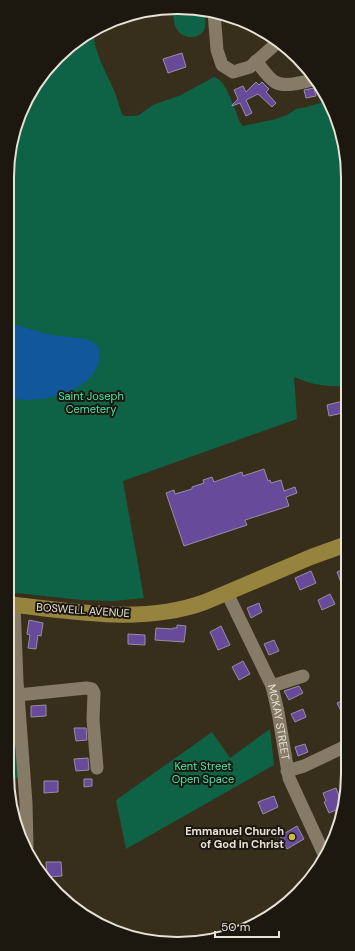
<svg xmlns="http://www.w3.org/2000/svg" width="355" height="951" font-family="'DM Sans',sans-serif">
  <rect width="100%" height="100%" fill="#382e1c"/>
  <path fill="#0e6347" d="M172,10l32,2c1,5 2,11 1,16 -4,11 -20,12 -27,3 -5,-6 -4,-15 -6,-21z
    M95,29c-6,13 13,48 19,61 3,8 5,16 8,24l2,2h9l6,-1 14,-10 28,-10 33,-18c11,3 16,21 21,32 3,6 2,11 8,17l33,-7 11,-4 9,-6 11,-2 22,-7 18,55v231c-19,1 -35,-1 -53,-9l3,42 -174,62 21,117 -30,3 -33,-1 -74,-8v-415l6,-44 29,-59z
    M270,729l4,36 -148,84 -10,-49 96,-68 18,26z
    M16,731l3,47 -11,1 -1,-47z"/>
  <path fill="#10589b" d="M7,322c15,5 30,9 44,13 13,2 36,2 45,9 5,4 4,12 3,17 -7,29 -48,39 -74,39 -6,0 -12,-2 -18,-2z"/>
  <path fill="#684a9a" stroke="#958fa4" d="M182,53l4,14 -18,6 -5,-14z
    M256,82l3,3 3,-3 7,7 -3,3 10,11 -4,4 -14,-13 -12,6 6,13 -6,3 -6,-13 -8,3v-1l6,-6 -4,-9 9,-4 3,6z
    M314,88l2,8 -10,2 -2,-8z
    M347,400v12l-18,4 -2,-11z
    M264,469l4,12 2,-1 1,3 10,-3 3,11 11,-4 2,6 -11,4 3,9 -44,14 2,5 -63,21 -18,-53 8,-3 1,4 17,-5v-2l12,-4 -1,-3 9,-3 2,5 28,-10 1,4z
    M348,567v30l-1,1 -10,-26z
    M311,571l5,12 -16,7 -5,-12z
    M330,594l5,10 -13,6 -4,-10z
    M259,603l3,9 -11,6 -4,-10z
    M29,620l14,3 -2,13 -3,-1 -2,14 -8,-1 2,-13 -3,-1z
    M177,625l9,1 -2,16 -29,-2 1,-12 17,1v-1h4z
    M221,626l9,19 -12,5 -8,-18z
    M128,634l17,1v10l-17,-1z
    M274,640l5,11 -10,4 -5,-11z
    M243,661l7,13 -11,6 -7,-13z
    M299,686l4,7 -14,7 -5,-9z
    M348,698v14l-5,3 -6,-12z
    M46,705v11l-15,1v-11z
    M303,709l3,8 -11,5 -4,-8z
    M74,728h12l1,12 -11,1z
    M305,744l3,8 -10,4 -3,-9z
    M88,758l1,12 -13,1 -2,-12z
    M84,779h8v7l-8,1z
    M44,781h14v11l-14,1z
    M336,788l7,19 -14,6 -5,-11 2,-1 -3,-8z
    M274,796l4,11 -15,7 -5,-12z
    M297,826l7,13 -17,10 -7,-13z
    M46,862h15l1,14 -15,1z"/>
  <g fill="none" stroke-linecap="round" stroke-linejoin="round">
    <g stroke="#867b67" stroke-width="13">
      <path d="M214,12l3,38 5,15 11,7 17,-5 28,-25"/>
      <path d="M256,61c6,7 12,17 19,21 10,6 29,0 40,-3"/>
      <path id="s1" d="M227,593l45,93 6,26 11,66 35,76"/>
      <path d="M14,604l3,77 9,122 1,44"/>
      <path d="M272,686l31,-10"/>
      <path d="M18,695l68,-7 6,1 2,4 -1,27 4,48"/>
      <path d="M287,771l17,-5 44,-21"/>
    </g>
    <path stroke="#96833e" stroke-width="16" d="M7,604c65,7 135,21 198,-2l106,-45 36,-13"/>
  </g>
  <circle fill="#ccb939" stroke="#1c170f" stroke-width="1.5" cx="292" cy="837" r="4"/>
  <g text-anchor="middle" stroke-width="4" stroke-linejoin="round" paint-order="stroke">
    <g font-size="11" fill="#43e7ad" stroke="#1c170f">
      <text x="91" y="400">Saint Joseph<tspan x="91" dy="13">Cemetery</tspan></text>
      <text x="203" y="770">Kent Street<tspan x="203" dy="13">Open Space</tspan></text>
    </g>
    <g font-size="11" fill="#e8e1d6" stroke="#1c170f">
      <text transform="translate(83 610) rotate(4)" y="4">BOSWELL AVENUE</text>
      <text dy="4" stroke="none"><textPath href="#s1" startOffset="140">MCKAY STREET</textPath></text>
    </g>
    <g font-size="11" font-weight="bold" fill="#e8e1d6" stroke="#1c170f" text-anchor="end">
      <text x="284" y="835">Emmanuel Church<tspan x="284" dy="13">of God in Christ</tspan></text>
    </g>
  </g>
  <path d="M0 0H355V951H0ZM177 14H178A163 163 0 0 1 341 177V774A163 163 0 0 1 178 937H177A163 163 0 0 1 14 774V177A163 163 0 0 1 177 14Z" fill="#1c170f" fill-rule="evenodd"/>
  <path fill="none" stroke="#e8e1d6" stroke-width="2" d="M177 14H178A163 163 0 0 1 341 177V774A163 163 0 0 1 178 937H177A163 163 0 0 1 14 774V177A163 163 0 0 1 177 14Z"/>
  <path d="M215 931v6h64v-6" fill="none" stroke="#e8e1d6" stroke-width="2"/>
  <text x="221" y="931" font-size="12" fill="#e8e1d6" stroke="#1c170f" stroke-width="3" paint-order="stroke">50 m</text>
</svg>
